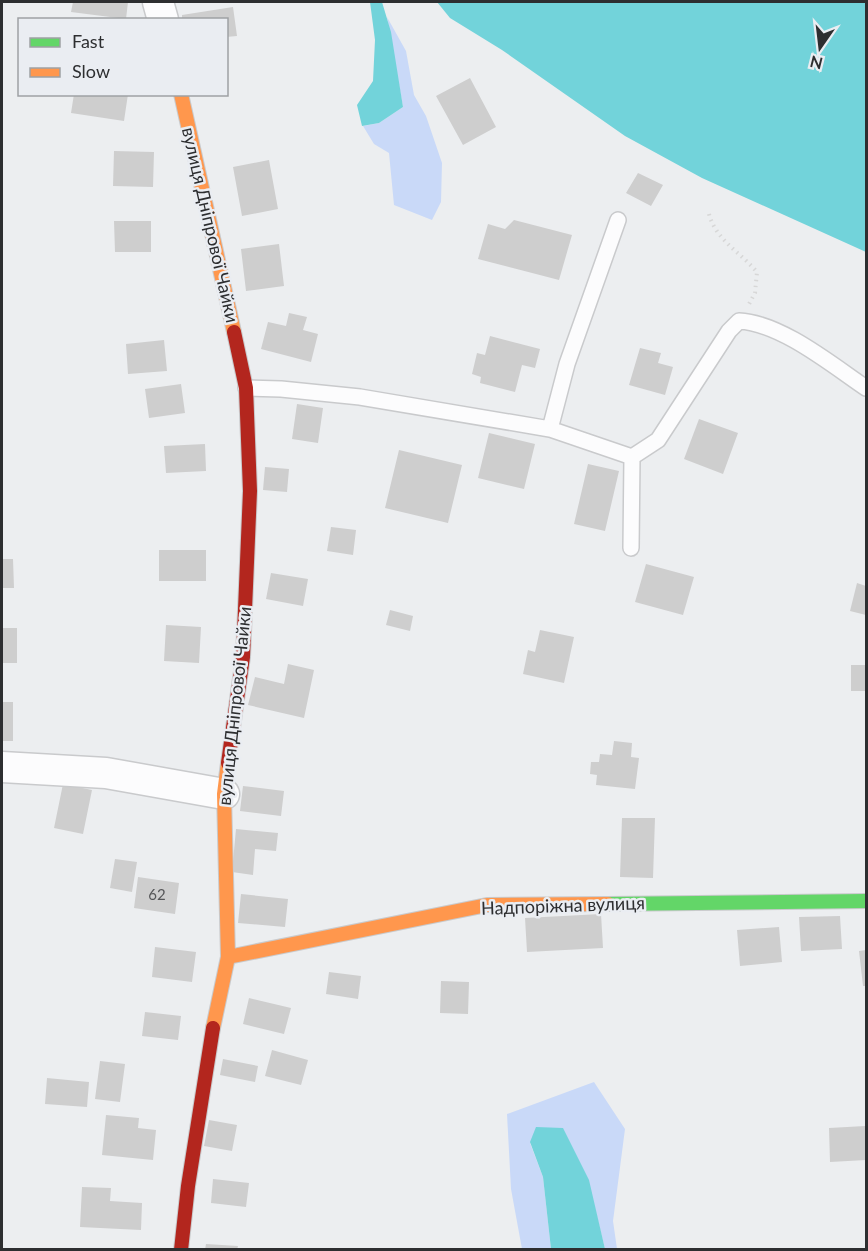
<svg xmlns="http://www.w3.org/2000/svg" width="868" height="1251" font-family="Lato,sans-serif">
  <rect width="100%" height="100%" fill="#eceef0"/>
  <path fill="#c9d9f8" d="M387,17l19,34 8,44 12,21 16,47 -1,39 -9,18 -38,-15 -5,-52 -15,-9 -11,-18 16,-3 24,-16z
    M594,1082l31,47 -12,92 4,28h-12l-17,-69 -58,-37 13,34 8,72h-29l-11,-60 -4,-75z"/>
  <path fill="#72d3da" d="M370,2h12l9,30 12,75 -24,16 -17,3 -5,-21 16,-24 2,-41z
    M437,2h429v250l-164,-74 -77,-42 -123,-86 -52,-32z
    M536,1127l27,1 26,52 16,69h-54l-8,-72 -13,-35z"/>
  <path fill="#cecece" d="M73,2h55l-2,17 -55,-7z
    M233,7l4,29 -11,1v-17h-44v-5z
    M470,78l26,49 -33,18 -27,-49z
    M74,94h54l-4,27 -53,-8z
    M114,151l40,1 -1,35 -40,-1z
    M269,160l9,49 -36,7 -9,-49z
    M638,173l25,12 -12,21 -25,-13z
    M514,220l58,15 -13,45 -81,-21 10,-35 17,5z
    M114,221h37v31h-36z
    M279,244l5,42 -38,5 -5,-42z
    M289,313l18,4 -4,13 15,4 -7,28 -50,-13 7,-27 18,4z
    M490,336l50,13 -5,19 -13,-3 -7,27 -35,-9 1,-6 -9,-3 5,-21 8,2z
    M164,340l3,31 -39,3 -2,-30z
    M640,348l21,5 -3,10 15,4 -8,28 -36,-10z
    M181,384l4,29 -36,5 -4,-29z
    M297,404l26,4 -5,35 -26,-4z
    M699,419l39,14 -15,41 -39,-15z
    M489,433l46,11 -11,45 -46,-11z
    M205,444l1,27 -40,2 -2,-27z
    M399,450l63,15 -14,58 -63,-15z
    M588,464l31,7 -14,60 -31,-7z
    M265,467l24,2 -2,23 -24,-2z
    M331,527l25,3 -3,25 -26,-4z
    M159,550h47v31h-47z
    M2,559h11l1,29h-12z
    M646,564l48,13 -11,38 -48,-13z
    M271,573l37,6 -5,27 -37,-7z
    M857,583l9,3v29l-16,-4z
    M390,610l23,6 -3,15 -24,-6z
    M166,625l35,2 -2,36 -35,-2z
    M2,628h15v35h-15z
    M540,630l34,7 -10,46 -41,-9 5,-24 7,2z
    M288,664l26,6 -10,48 -56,-13 7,-28 29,7z
    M851,665h15v26h-15z
    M2,702h11v39h-11z
    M614,741l18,2 -1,14 8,1 -4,31 -39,-4 1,-10 -7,-1 1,-12h8l1,-8 12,1z
    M63,784l29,6 -9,44 -29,-6z
    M243,786l41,5 -3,25 -41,-5z
    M622,818h33l-2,60 -33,-1z
    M236,829l42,4 -2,18 -21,-2 -2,26 -21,-3z
    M115,859l22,3 -5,30 -22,-4z
    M138,877l41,6 -4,31 -41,-6z
    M241,894l47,5 -3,28 -47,-4z
    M601,914l2,34 -76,4 -2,-34z
    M840,916l2,33 -41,2 -2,-34z
    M779,927l3,35 -42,4 -3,-36z
    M155,947l41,5 -4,30 -40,-5z
    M866,950v36h-3l-4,-35z
    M329,972l32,4 -3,23 -32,-5z
    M441,981l28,1 -1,32 -28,-1z
    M249,998l42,10 -7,26 -41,-10z
    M145,1012l36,4 -3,24 -36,-4z
    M272,1050l36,10 -7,25 -36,-9z
    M223,1059l35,7 -3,16 -35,-7z
    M100,1061l25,3 -5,38 -25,-3z
    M47,1078l42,4 -2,25 -42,-3z
    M106,1115l33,3 -1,10 18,2 -3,30 -51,-5z
    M209,1120l28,5 -5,26 -28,-5z
    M865,1126l1,34 -36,2 -1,-34z
    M213,1179l36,4 -3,24 -35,-4z
    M82,1187l29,1 -1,13 32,2 -1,27 -61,-3z
    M206,1244l32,2 -1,4h-32z"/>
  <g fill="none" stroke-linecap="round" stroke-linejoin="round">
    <defs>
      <path id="lane" d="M246,388l35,1 79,8 190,32 82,28 26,-17 71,-109 10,-10c42,2 93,44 127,67
        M550,429l17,-65 51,-144
        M631,548l1,-91"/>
      <path id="street" d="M158,2l5,18
        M2,767l104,6 118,21"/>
      <path id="fast" d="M608,904l258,-3"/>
      <path id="slow" d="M181,94l53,238
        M228,957l259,-52 121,-1
        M213,1028l15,-71 -4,-163 4,-31"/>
      <path id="jam" d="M228,763l15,-106 7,-166 -4,-103 -12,-56
        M181,1250l7,-64 25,-158"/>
    </defs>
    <use href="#lane" stroke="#c9cacc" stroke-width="18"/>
    <use href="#street" stroke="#c9cacc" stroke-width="33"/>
    <use href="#fast" stroke="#c9cacc" stroke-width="16"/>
    <use href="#slow" stroke="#c9cacc" stroke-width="16"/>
    <use href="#jam" stroke="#c9cacc" stroke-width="16"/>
    <path stroke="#d7d7d7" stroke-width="4" stroke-dasharray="1.5 4.5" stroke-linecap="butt" d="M709,214c7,26 31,38 48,58l-2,21 -6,11"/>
    <use href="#lane" stroke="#fcfcfd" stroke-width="15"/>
    <use href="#street" stroke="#fcfcfd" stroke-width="30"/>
    <use href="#fast" stroke="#63d668" stroke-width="14"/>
    <use href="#slow" stroke="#ff974d" stroke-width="14"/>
    <use href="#jam" stroke="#b3261e" stroke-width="14"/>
  </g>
  <g text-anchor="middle" stroke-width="5" stroke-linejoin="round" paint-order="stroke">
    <g font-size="15" fill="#555658">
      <text x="157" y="900">62</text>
    </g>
    <g font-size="18" fill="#2d2e30" stroke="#eaedf2">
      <text transform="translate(210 225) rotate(77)" y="6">вулиця Дніпрової Чайки</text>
      <text transform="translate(235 706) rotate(-84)" y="6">вулиця Дніпрової Чайки</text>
      <text transform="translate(563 906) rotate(-2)" y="6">Надпоріжна вулиця</text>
    </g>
  </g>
  <rect width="868" height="1251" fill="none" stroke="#2d2e30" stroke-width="6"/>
  <rect x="18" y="18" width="210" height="78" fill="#eaedf2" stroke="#9ea1a4" stroke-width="1.5"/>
  <rect x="30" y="38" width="30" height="9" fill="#63d668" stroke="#9ea1a4" stroke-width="1.5"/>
  <text x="72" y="48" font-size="18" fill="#2d2e30">Fast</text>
  <rect x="30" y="68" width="30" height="9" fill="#ff974d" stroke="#9ea1a4" stroke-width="1.5"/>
  <text x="72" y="78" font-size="18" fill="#2d2e30">Slow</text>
  <g transform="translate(820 48) rotate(194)" stroke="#eaedf2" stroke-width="4.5" paint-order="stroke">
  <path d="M0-4.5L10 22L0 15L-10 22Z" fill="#2d2e30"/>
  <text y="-9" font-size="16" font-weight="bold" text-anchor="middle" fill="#2d2e30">N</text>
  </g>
</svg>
